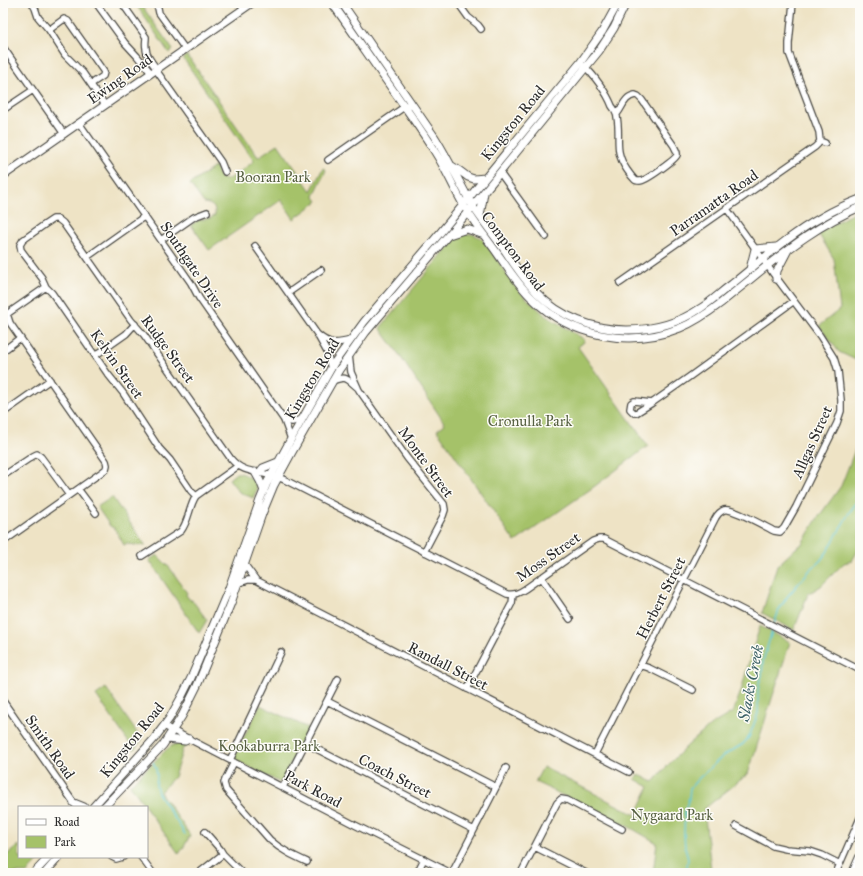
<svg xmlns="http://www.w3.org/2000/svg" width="863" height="876" font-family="'IM FELL Great Primer',serif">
  <rect width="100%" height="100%" fill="#fdfcf7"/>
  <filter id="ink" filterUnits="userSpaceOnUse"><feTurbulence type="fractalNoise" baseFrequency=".025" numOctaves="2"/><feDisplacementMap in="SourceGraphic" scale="8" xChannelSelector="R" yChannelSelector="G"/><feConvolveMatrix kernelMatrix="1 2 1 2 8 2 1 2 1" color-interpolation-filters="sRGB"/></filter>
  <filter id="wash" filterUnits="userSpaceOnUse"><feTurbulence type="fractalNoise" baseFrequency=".012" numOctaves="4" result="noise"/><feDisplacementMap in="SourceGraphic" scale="16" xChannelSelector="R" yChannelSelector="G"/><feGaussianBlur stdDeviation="0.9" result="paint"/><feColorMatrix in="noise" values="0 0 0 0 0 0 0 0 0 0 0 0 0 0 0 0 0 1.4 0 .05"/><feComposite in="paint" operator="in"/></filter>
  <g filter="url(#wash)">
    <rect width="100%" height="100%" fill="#eee3c5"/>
    <path fill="#a5c269" stroke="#68764a" d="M135,3h5l33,47 -4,3z
      M187,55l71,102 20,-13 33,47 12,-23 3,2 -12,26 4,5 -24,18 -13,-19 -72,50 -18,-25 8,-5 12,-2 4,-3c1,-8 -3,-11 -11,-12l-14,-19 26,-18c2,7 2,12 10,14l10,-5 18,-14 -71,-103z
      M860,210v152l-21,-10 -20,-26 21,-17 -6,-50 -16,-26 26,-15z
      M471,234l4,1 7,4 12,16 20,30 8,9 24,22 38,23v3l-6,5 70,99 -53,40 -80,56 -78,-112 8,-6 -49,-74 -16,-22 75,-89 6,-4z
      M860,437v110l-8,14 -8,2 -23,23 -13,8 -14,36 -32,-17 15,-47 19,-18 5,-3 16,-26 24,-33z
      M236,473c8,-1 14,5 20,9l1,7 -4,9 -14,-6 -10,-13z
      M112,497l34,49 -20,-2 -2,1 -9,-16 -5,-3 -13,-19z
      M157,555l13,13 17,25 -1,2 4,5h2l15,20 -8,13 -50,-73z
      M760,626l30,16 -42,132 -44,35 7,60 -1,4h-57l4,-30 -26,-15 -96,-46 8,-15 93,48 13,-28 -14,-8 3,-5 15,8 13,-15 22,-22 23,-20 22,-13 8,-21 7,-26z
      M106,688l36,52 -8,10 -38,-55z
      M260,705l48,23 -27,55 -48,-24z
      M180,743h7l1,3 -5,2 -9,29 -14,15 30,43 -5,10 -6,9 -32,-45v-2h-1l-16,-22 37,-36 6,-4z
      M19,845v12h18l3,2 -13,14h-24v-19h5z"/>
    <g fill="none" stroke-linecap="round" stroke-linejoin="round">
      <path stroke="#58c4d1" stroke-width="1.5" d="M774,624l5,-14 8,-13 23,-27 10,-9 7,-9 22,-39 11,-15
        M153,762l3,6 1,9 -1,8 2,8 27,41
        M686,873l2,-14 -3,-12 -1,-13 1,-24 4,-12 1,-10 7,-8 26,-24 20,-12 6,-7 9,-24v-22l1,-7 3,-9 1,-14 10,-33"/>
    </g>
  </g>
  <g filter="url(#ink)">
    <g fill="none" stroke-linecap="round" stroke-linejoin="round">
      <defs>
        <path id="minor" d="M32,3l3,5 3,9 11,13 16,25 18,18 22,32
          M96,3l29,40 12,13 14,17
          M122,3l24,34c0,4 -1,7 0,11 0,8 6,15 11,21
          M154,3l4,5 1,5 26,36
          M458,3l10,14 10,8 3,4
          M793,3l-4,40v10l30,79 1,9
          M49,30l15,-11 4,2 36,51 -1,4 -12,8
          M3,47l61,87
          M584,66c10,9 23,27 28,40 2,3 5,6 5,11 4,21 -4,33 10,53 2,3 5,7 8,10 1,1 3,1 5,1 6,0 36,-22 37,-26 1,-3 -2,-6 -3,-9l-32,-46 -4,-4 -3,-1
          M156,70l65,92 4,10
          M3,110l30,-20
          M617,114c6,-7 7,-17 18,-19
          M79,123l112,160 8,15 85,122 7,19
          M328,160l79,-55
          M500,173l46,64
          M161,240l33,-23 13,-5
          M255,246l62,88c12,11 19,10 34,6
          M87,257l58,-41
          M620,283l195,-136 3,-3 2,-3 5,2
          M288,293l33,-23
          M3,311l4,3 3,9 96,138 1,4 -1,4 -4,3 -99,70
          M7,314l39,-27
          M318,336l9,16 4,17
          M3,351l17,-13
          M96,355l30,-21 9,-10
          M349,355l2,17 8,18 48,68 37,46 1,6 -2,6 -19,36
          M332,381c15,-6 15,-2 26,7
          M652,403l-16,10h-2l-4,-4 1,-6 3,-2 18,2 37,-26 105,-76
          M3,413l47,-33
          M284,420l8,2 10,-3
          M3,476l30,-20 4,-2 4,3 28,38
          M78,489l18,24
          M196,496l-5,-5 -21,-31 -11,-12 -36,-55 -16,-20 -55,-80 -6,-6 -4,-9 -21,-28 -1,-5 3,-5 21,-15 9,-6h5l5,4 68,97 13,15 87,124c11,13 23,12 38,16 6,1 11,3 16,5l222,114c8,1 12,-1 18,-5l68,-48 6,-2h5l256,131
          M142,556l39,-25c8,-10 8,-25 15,-35l42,-30
          M245,565l11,15 373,192
          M541,577l29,42
          M239,583l9,-3h8
          M640,665l9,3 44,22
          M467,689l45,-86 1,-8
          M3,701l73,105
          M327,701l169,86
          M164,726l191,99 96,48
          M305,743l169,87
          M595,754l120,-235c2,-4 4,-7 9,-9 9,-2 40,16 50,21l6,1 4,-4 12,-21 41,-84 4,-12v-11l-3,-29 -4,-13 -14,-22 -48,-64 -45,-63
          M230,760l51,-108
          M234,762l-9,18 -1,3 2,7 44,50c11,10 24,16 37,22
          M283,787l55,-108
          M736,826l37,20 13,3 24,2 12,4 18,9
          M205,832l15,17 3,5 19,19
          M535,847l51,26
          M112,857l4,2 7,-2
          M141,857l11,15
          M199,873l24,-19
          M417,873l7,-14
          M452,873l54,-105
          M521,873l36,-70 4,-4 6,1 55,29
          M836,873l24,-55"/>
        <path id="major" d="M332,3c23,32 45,65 68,97 12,17 24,34 35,52 11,17 18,35 28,52 9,16 21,31 32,46 12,17 23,35 38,49 38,38 97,49 147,29 15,-6 28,-15 41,-25 12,-10 25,-20 37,-30 32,-26 64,-50 102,-66
          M342,3l92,133c14,22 25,46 38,69 10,16 23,31 34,47 9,14 19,28 31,41 23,24 57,37 90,37 26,0 52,-7 74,-22 11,-7 20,-16 31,-24 29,-23 57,-49 90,-67 12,-7 25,-13 38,-18
          M452,166l8,5 8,6 6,2 11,-1
          M3,176l249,-173
          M480,216l4,-23
          M449,235l18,-6 17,6
          M750,269l5,-20 21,-2
          M776,279l1,-8 11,-21
          M255,472l5,9 4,10
          M259,473l4,-5 15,-6
          M167,739l18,2 4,-2
          M74,803l10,4
          M93,807l61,-68 15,-20 13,-23 9,-18 38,-90 31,-88 7,-17 24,-44 43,-76 30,-41 76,-89 140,-170 22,-31 16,-29
          M104,807l59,-62 19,-29 15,-30 34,-83 31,-89 12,-29 18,-33 47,-82 27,-38 96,-113 137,-168 15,-23 12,-25
          M34,873l15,-16
          M45,873l14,-16"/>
        <path id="highway" d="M853,873l7,-16"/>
      </defs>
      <use href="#minor" stroke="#484742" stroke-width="8"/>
      <use href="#major" stroke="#484742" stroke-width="9"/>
      <use href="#highway" stroke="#484742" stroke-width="10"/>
      <use href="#minor" stroke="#fff" stroke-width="5.5"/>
      <use href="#major" stroke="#fff" stroke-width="7"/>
      <use href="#highway" stroke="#fff" stroke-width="8"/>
    </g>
  </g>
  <g text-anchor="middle" stroke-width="3" stroke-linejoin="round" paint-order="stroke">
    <g font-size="15" fill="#2b2b2b" stroke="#fdfcf7">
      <text transform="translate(120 79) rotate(-35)" y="5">Ewing Road</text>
      <text transform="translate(513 123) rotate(-51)" y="5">Kingston Road</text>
      <text transform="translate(714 203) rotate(-35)" y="5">Parramatta Road</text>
      <text transform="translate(513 251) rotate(53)" y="5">Compton Road</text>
      <text transform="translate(192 265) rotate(56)" y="5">Southgate Drive</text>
      <text transform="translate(168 349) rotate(54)" y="5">Rudge Street</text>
      <text transform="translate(117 364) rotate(55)" y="5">Kelvin Street</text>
      <text transform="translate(312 379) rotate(-59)" y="5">Kingston Road</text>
      <text transform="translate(812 442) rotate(-66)" y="5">Allgas Street</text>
      <text transform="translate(426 462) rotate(54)" y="5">Monte Street</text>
      <text transform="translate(548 557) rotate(-35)" y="5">Moss Street</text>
      <text transform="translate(661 598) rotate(-63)" y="5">Herbert Street</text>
      <text transform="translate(448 666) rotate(27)" y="5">Randall Street</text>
      <text transform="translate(132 740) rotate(-51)" y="5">Kingston Road</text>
      <text transform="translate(50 747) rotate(55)" y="5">Smith Road</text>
      <text transform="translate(395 776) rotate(27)" y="5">Coach Street</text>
      <text transform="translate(313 789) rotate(28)" y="5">Park Road</text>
    </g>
    <g font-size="15" fill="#566041" stroke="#fdfcf7">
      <text x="273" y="182">Booran Park</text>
      <text x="530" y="426">Cronulla Park</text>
      <text x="269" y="751">Kookaburra Park</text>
      <text x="672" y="820">Nygaard Park</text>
    </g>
    <g font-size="16" font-style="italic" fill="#3b6165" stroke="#fdfcf7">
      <text transform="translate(750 683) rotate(-79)" y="6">Slacks Creek</text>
    </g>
  </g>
  <rect width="863" height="876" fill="none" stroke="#fdfcf7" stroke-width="16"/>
  <rect x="18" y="806" width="130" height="52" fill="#fdfcf7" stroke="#a9a8a5"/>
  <rect x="26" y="819" width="20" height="6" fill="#ffffff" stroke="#a9a8a5"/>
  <text x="54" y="826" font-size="12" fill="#2b2b2b">Road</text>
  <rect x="26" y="836" width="20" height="12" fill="#a5c269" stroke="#a9a8a5"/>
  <text x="54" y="846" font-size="12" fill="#2b2b2b">Park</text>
</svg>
